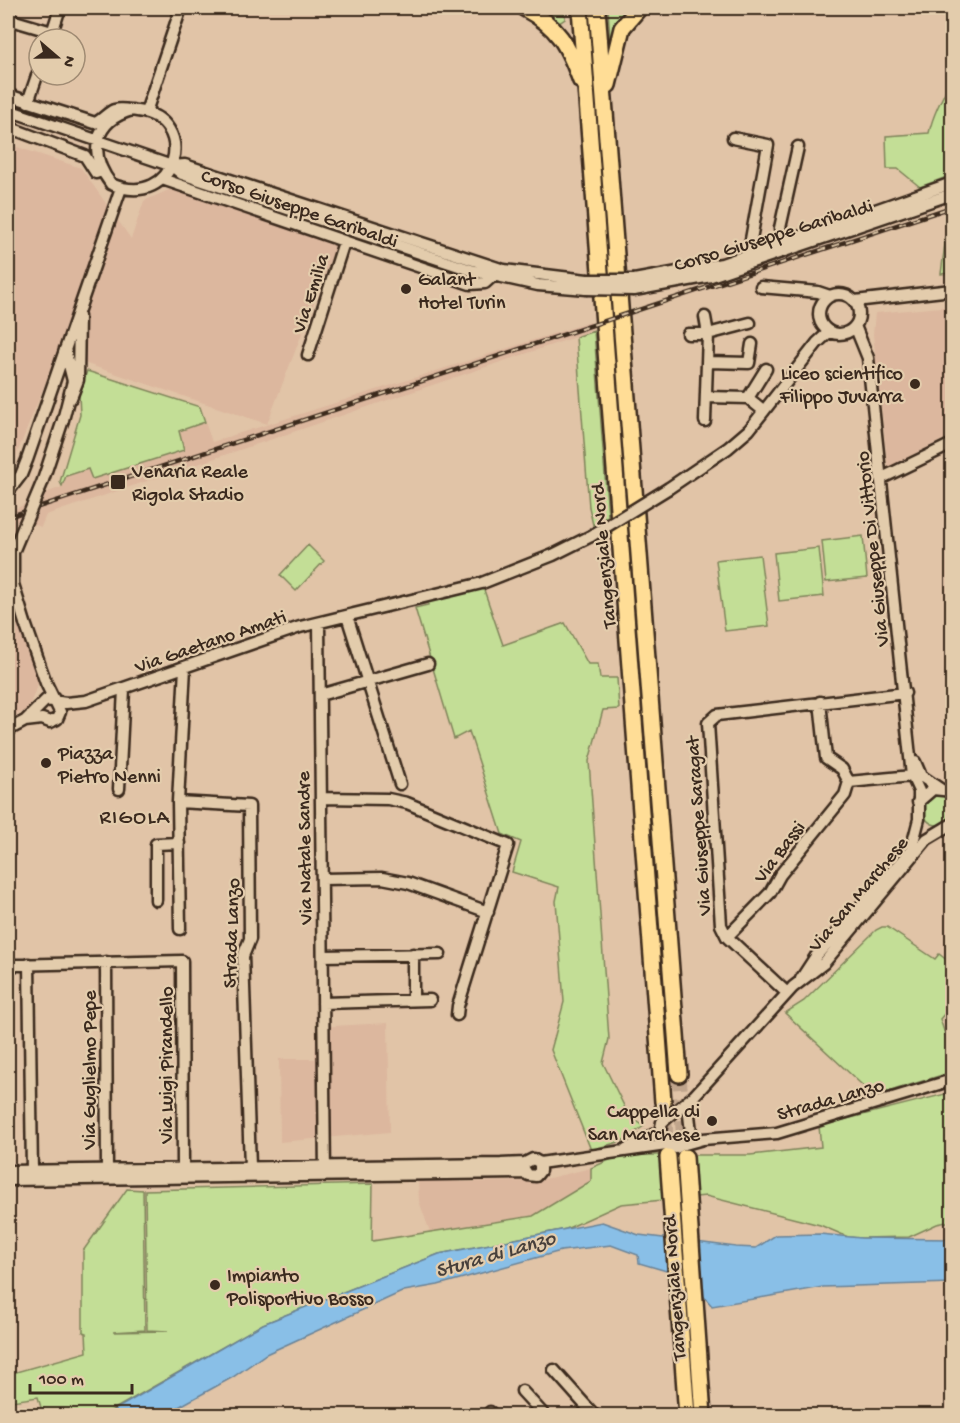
<svg xmlns="http://www.w3.org/2000/svg" width="960" height="1423" font-family="'Gochi Hand',sans-serif">
  <rect width="100%" height="100%" fill="#e1c4a7"/>
  <filter id="ink" filterUnits="userSpaceOnUse"><feTurbulence type="fractalNoise" baseFrequency=".0167" numOctaves="2"/><feDisplacementMap in="SourceGraphic" scale="12" xChannelSelector="R" yChannelSelector="G"/><feConvolveMatrix kernelMatrix="1 2 1 2 8 2 1 2 1" color-interpolation-filters="sRGB"/></filter>
  <g filter="url(#ink)">
    <path fill="#dcb79e" d="M8,144l73,24 50,71 13,-38 36,-16 158,55 -71,184 -210,-70 -49,122z
      M952,306v129l-64,32 -15,-133 2,-21z
      M590,322l3,9 -547,184 -5,12 -10,-4 12,-29 19,-7 4,-11 23,-7 3,9 92,-29 -5,-18 26,-9 7,20z
      M25,504l-11,25 -6,24v-40z
      M8,590l31,91 -11,28 -20,11z
      M388,1023l2,109 -110,10 -1,-83h36l1,-32z
      M591,1168l1,13 -59,35 -103,16 -11,-31 -1,-20 2,-2 43,3 74,-1z"/>
    <path fill="#c3de96" stroke="#7f845a" stroke-width="1.5" d="M538,8h27v11l-6,4z
      M608,8h23l-19,32 -2,1z
      M952,79v96l-32,12 -22,-18h-11l-1,-33 43,-3c4,-19 14,-37 23,-54z
      M952,213v60l-11,1 8,-60z
      M594,331l14,185 -15,9 -4,-18 -13,-170z
      M87,371l113,36 5,15 -26,9 5,19 -92,29 -4,-10 -22,7 -4,10 -2,-4 20,-67 -1,-21z
      M863,536l4,42 -41,4 -4,-41z
      M308,545l16,16 -28,30 -16,-16z
      M819,548l5,48 -45,5 -5,-48z
      M760,555l9,71 -44,5 -9,-71z
      M483,587l20,58 62,-22 23,41h10l2,14h17l2,31 -16,1 -14,51 20,278 -6,24 26,53 15,10 -22,15 -31,9 -40,-100 13,-48 -8,-101 3,-14 -47,-15 9,-30 -19,-8 -33,-103 -15,8 -39,-131 13,-3v-4z
      M923 810a15 15 0 1 1 30 0a15 15 0 1 1-30 0Z
      M882,927h5l48,32 4,-5 13,10v41l-12,14 12,36v17l-78,24 -89,-83 19,-12 72,-71z
      M949,1093l3,5v37l-5,2 5,2v82l-15,3 -28,13 -48,1 -13,-1 -28,-12 -114,-29 -85,8 -55,25 -127,25 -176,70 -159,91h-69l7,-4 -4,-14 -26,4 -3,-27 78,-22 -1,-19 -3,-1v-81l44,-62 16,1 2,140 -32,2 55,-1 -21,-1 -2,-140 228,-6 -1,57 161,-25 58,-35v-13l30,-13h129l71,-8 -2,-21z"/>
    <path fill="#89bfe7" stroke="#6a8397" stroke-width="1.5" d="M602,1222l37,13 97,12 20,1 20,-13 44,-1 41,4 91,1v44l-129,4 -111,19 -25,-29 -48,-14 -1,-8 -27,-10 -50,6 -123,34 -34,6 -138,63 -33,23 -69,38 -60,1 159,-92 176,-70z"/>
    <g fill="none" stroke-linecap="round" stroke-linejoin="round">
      <path stroke="#c0a58c" stroke-width="15" stroke-dasharray="15 8" stroke-linecap="butt" d="M679,1074l6,83
        M663,1102l5,54"/>
      <defs>
        <path id="minor" d="M8,19l44,13
          M50,39l10,-31
          M8,95l87,28c7,-3 12,-10 19,-13 8,-2 14,0 23,1 63,7 41,101 -26,73 -23,-30 -18,-63 21,-74
          M28,102l11,-32
          M8,110l164,56 13,-1 319,105 83,10
          M146,112l35,-104
          M8,127l77,29 11,17
          M733,138l35,7 -20,111
          M172,166l10,8 292,97 64,14 48,4
          M162,179l308,105 15,-1 10,-9
          M782,243l-2,-15 18,-81
          M634,280l88,-16 230,-81
          M761,287l57,5 12,4
          M634,290l77,-14 241,-82
          M819 314a20 20 0 1 1 40 0a20 20 0 1 1-40 0Z
          M855,301l97,-11
          M705,317l3,17 -3,87
          M688,334h20l42,-11
          M308,355l36,-113
          M708,362l41,1 3,-19
          M707,397l41,1 16,13
          M71,398l7,-18 1,-64
          M748,398l18,-29
          M63,420l10,-39 -8,-32
          M882,478l70,-34
          M669,488l59,-40 21,-18 68,-87 12,-11
          M8,492l13,-17 6,-15 94,-272
          M347,616l53,168
          M25,623l21,60 14,29 -3,7 -7,3 -8,-3 -17,2
          M319,623l6,552
          M320,695l108,-31
          M820,702l6,56 16,11 7,13
          M8,730l17,-9 21,-21 20,3 20,-2 214,-74 182,-44 71,-28 38,-19
          M915,762l6,14 19,13
          M849,782l63,-6
          M119,789l5,-100
          M321,798l67,1 19,4 101,42 -50,161 -1,9
          M178,802l71,4 1,133 -7,17 7,211
          M918,802l15,-13 19,2
          M322,879l60,-1 26,5 80,29
          M156,900v-56l23,-1
          M180,929l-2,-127 7,-135
          M727,937l43,-44 10,-18 65,-80 4,-13
          M413,954v45
          M323,956l117,-2
          M106,962l1,212
          M29,964l3,207
          M8,965l174,-4 1,207
          M801,979l15,-23 95,-106 8,-31v-28l-7,-15 -44,-418 -13,-32
          M787,993l-60,-56 -6,-12 -13,-202 9,-8 188,-22
          M323,1003l107,-3
          M694,1096l-5,19 2,17 -3,9 -12,7 -10,-3 -7,-8 3,-15 32,-26 99,-109 31,-24 103,-124 25,-15
          M685,1144l18,-5 74,-6 175,-53
          M626,1149l33,-17
          M540,1163l126,-18
          M524,1169l4,6 8,1 4,-5v-8
          M8,1171l493,-7 24,-1 8,-4 7,4
          M8,1180l518,-7
          M554,1370l41,46
          M522,1391l23,25
          M490,1412l4,4"/>
        <path id="highway" d="M524,8c34,18 44,37 57,73
          M580,8l83,1094
          M597,8l82,1066
          M608,85l14,-57 17,-20
          M668,1157l19,259
          M685,1157l18,259"/>
      </defs>
      <use href="#minor" stroke="#3b2a1e" stroke-width="15"/>
      <use href="#highway" stroke="#3b2a1e" stroke-width="20"/>
      <use href="#minor" stroke="#e3ccac" stroke-width="10"/>
      <use href="#highway" stroke="#ffdd96" stroke-width="15"/>
      <defs>
        <path id="rail" d="M8,517l944,-310"/>
      </defs>
      <use href="#rail" stroke="#3b2a1e" stroke-width="4.5"/>
      <use href="#rail" stroke="#e3ccac" stroke-width="2" stroke-dasharray="7" stroke-linecap="butt"/>
      <defs>
        <path id="minor-bridge" d="M587,280h47
          M586,289l48,1
          M591,536l78,-48
          M25,623l-12,-39v-32l29,-69 21,-63"/>
      </defs>
      <use href="#minor-bridge" stroke="#3b2a1e" stroke-width="15" stroke-linecap="butt"/>
      <use href="#minor-bridge" stroke="#e3ccac" stroke-width="10"/>
    </g>
  </g>
  <g fill="#3b2a1e" stroke="#e3ccac" stroke-width="2">
    <circle cx="406" cy="289" r="6"/>
    <circle cx="915" cy="384" r="6"/>
    <rect x="110" y="474" width="16" height="16" rx="3"/>
    <circle cx="46" cy="763" r="6"/>
    <circle cx="712" cy="1121" r="6"/>
    <circle cx="215" cy="1285" r="6"/>
  </g>
  <g text-anchor="middle" stroke-width="4.5" stroke-linejoin="round" paint-order="stroke">
    <g font-size="20" fill="#3b2a1e" stroke="#e3ccac">
      <text transform="translate(300 207) rotate(19)" y="7">Corso Giuseppe Garibaldi</text>
      <text transform="translate(773 234) rotate(-17)" y="7">Corso Giuseppe Garibaldi</text>
      <text transform="translate(309 293) rotate(-72)" y="7">Via Emilia</text>
      <text transform="translate(871 549) rotate(-96)" y="7">Via Giuseppe Di Vittorio</text>
      <text transform="translate(602 556) rotate(-95)" y="7">Tangenziale Nord</text>
      <text transform="translate(210 640) rotate(-19)" y="7">Via Gaetano Amati</text>
      <text transform="translate(697 826) rotate(-94)" y="7">Via Giuseppe Saragat</text>
      <text transform="translate(303 848) rotate(-91)" y="7">Via Natale Sandre</text>
      <text transform="translate(778 851) rotate(-53)" y="7">Via Bassi</text>
      <text transform="translate(857 893) rotate(-50)" y="7">Via San Marchese</text>
      <text transform="translate(230 933) rotate(-88)" y="7">Strada Lanzo</text>
      <text transform="translate(165 1065) rotate(-90)" y="7">Via Luigi Pirandello</text>
      <text transform="translate(88 1070) rotate(-90)" y="7">Via Guglielmo Pepe</text>
      <text transform="translate(830 1098) rotate(-16)" y="7">Strada Lanzo</text>
      <text transform="translate(673 1288) rotate(-94)" y="7">Tangenziale Nord</text>
    </g>
    <g font-size="20" fill="#3b2a1e" stroke="#e3ccac" text-anchor="start">
      <text x="418" y="285">Galant<tspan x="418" dy="23">Hotel Turin</tspan></text>
      <text x="903" y="379" text-anchor="end">Liceo scientifico<tspan x="903" dy="23">Filippo Juvarra</tspan></text>
      <text x="132" y="477">Venaria Reale<tspan x="132" dy="23">Rigola Stadio</tspan></text>
      <text x="58" y="759">Piazza<tspan x="58" dy="23">Pietro Nenni</tspan></text>
      <text x="700" y="1117" text-anchor="end">Cappella di<tspan x="700" dy="23">San Marchese</tspan></text>
      <text x="227" y="1281">Impianto<tspan x="227" dy="23">Polisportivo Bosso</tspan></text>
    </g>
    <g font-size="21" letter-spacing="1.5" fill="#3b2a1e" stroke="#e3ccac">
      <text x="135" y="823">RIGOLA</text>
    </g>
    <g font-size="21" font-style="italic" fill="#47403c" stroke="#e3ccac">
      <text transform="translate(495 1253) rotate(-16)" y="7">Stura di Lanzo</text>
    </g>
  </g>
  <rect width="960" height="1423" fill="none" stroke="#e3ccac" stroke-width="30"/>
  <rect x="15" y="15" width="930" height="1393" fill="none" stroke="#3b2a1e" stroke-width="2" filter="url(#ink)"/>
  <g transform="translate(57 57) rotate(110)"><circle r="28" fill="#e3ccac" stroke="#a08b73" stroke-width="1.5"/>
  <path d="M0-4.5L10 22L0 15L-10 22Z" fill="#3b2a1e"/>
  <text y="-9" font-size="16" font-weight="bold" text-anchor="middle" fill="#3b2a1e">N</text>
  </g>
  <path d="M30 1384v9h102v-9" fill="none" stroke="#3b2a1e" stroke-width="3"/>
  <text x="39" y="1384" font-size="18" fill="#3b2a1e" stroke="#e3ccac" stroke-width="4.5" paint-order="stroke">100 m</text>
</svg>
